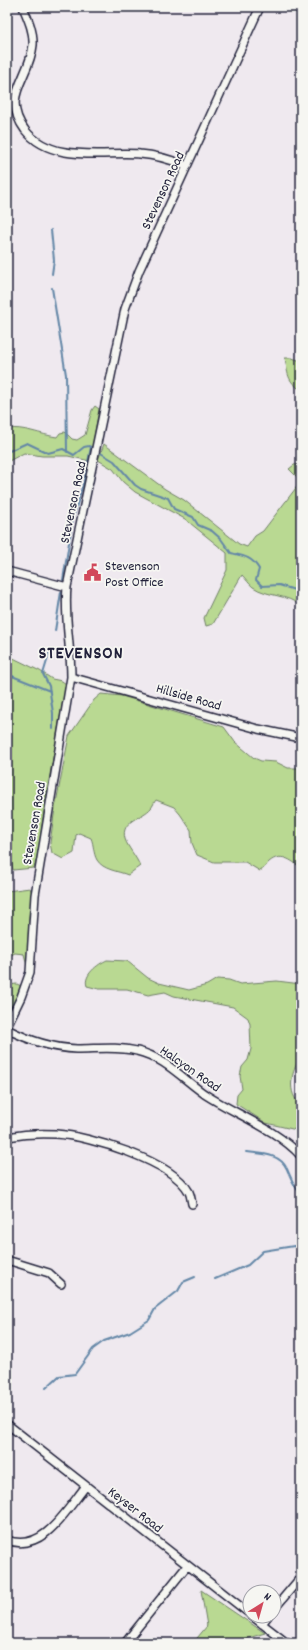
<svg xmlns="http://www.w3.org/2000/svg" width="308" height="1650" font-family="Dekko,sans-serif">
  <rect width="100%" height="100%" fill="#efe9ef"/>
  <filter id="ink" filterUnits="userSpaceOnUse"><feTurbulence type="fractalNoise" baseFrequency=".025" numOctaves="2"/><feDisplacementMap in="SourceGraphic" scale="8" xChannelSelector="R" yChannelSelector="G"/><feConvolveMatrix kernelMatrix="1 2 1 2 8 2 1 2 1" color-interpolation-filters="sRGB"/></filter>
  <g filter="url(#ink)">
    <path fill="#b9d992" stroke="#6e7e66" d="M285,358h7l9,3v29c-14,-9 -13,-16 -16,-32z
      M95,406l4,3 -9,52 -22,-5h-26l-18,-3 -17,9v-33c16,-3 34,6 50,8l3,-4 5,-1 7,7 5,1 8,-5 7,-25z
      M104,444l61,45 19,11 55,44 8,3 8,-11 8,-5 36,-47 -1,-6 -9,-9 5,-4 7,-1v142c-14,-12 -33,-9 -48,-19 -4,-3 -7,-8 -11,-12l-29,49 -7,2 -2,-8 23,-48v-17l-42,-34 -50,-27 -12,-10 -10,-13 -15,-9z
      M7,655l33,16 12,8 10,2 4,3 -21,119 -6,46 -5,19 -21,2 -6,-28z
      M101,694l21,2 102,31 11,15 19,16 7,3 15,1 12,6h9l4,-4v104c-10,-8 -20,-16 -32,-6 -3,3 -5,7 -9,9l-15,-9h-31l-17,-7 -5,-12 -1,-13 -11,-16 -6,-7 -18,-7c-2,2 -3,6 -5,8 -8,10 -31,12 -26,31 3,9 11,17 15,27l-12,9c-10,-4 -25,-5 -31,-15 -4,-7 -3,-15 -6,-22l-12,-5 -3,2 -2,18 -11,6 -11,-6 -2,-10 5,-35 14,-72 25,-36z
      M30,888l2,5 -3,24 -2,49 -3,-12 -9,-1 -8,4v-66z
      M107,960l20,1 21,17 11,5 30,7 18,-5 10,-6 12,1 11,4 37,-3 24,3v73c-10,14 -15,36 0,48v26l-35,-8 -30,-19 1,-9 5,-6 -2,-13 2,-9 6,-7 3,-11 -1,-25 -2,-6 -15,-11 -59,-11 -9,-4 -17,3 -21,-6h-28l-12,-3c-4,-11 11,-22 20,-26z
      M17,984l4,2 -8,20 -6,9v-30z
      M201,1590l64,43 -33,10h-39l14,-17z"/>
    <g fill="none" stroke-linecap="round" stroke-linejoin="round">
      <path stroke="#6487a7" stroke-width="2" d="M51,230l3,30 -2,14
        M52,288l14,87 1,77
        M7,452l20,-9 21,10 15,-4 11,6 10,-8 5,-1 25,15 21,24 6,4 27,9 6,11 19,8 5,8 14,6 9,8 10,14c13,3 21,4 28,16l-3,11 6,6 17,-1 22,7
        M63,580l10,-62 12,-41 6,-30
        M55,631l6,-39
        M50,651l-7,23 6,12 4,27v16
        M7,674l43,17
        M246,1152c15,2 34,1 41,17 4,9 7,18 14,25
        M215,1279l33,-14 15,-14 31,-5 7,2
        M46,1388l13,-12 16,-2 18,-25 11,-8 26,-9 19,-12 6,-11 23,-18 5,-9 12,-5"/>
      <defs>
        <path id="minor" d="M23,7c5,12 11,25 10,38 -3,33 -33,51 -8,85 27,34 79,21 115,24 17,1 32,6 47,12
          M7,571l60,16
          M71,677l187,52 43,9
          M7,1026l14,-29 9,-25 5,-77 36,-218c0,-30 -7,-60 -4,-90l58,-278 14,-38 121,-264
          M7,1029c23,12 44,19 70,20 20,0 40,-3 60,2 27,6 47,29 69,44 31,20 70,34 95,61
          M7,1137c16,-3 32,-4 49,-3 34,2 116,27 133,58 2,4 2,8 3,12
          M7,1260l42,13 12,11
          M7,1424l243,190
          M7,1540c36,14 60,-31 79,-54
          M274,1609l27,-32
          M252,1616l35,27
          M262,1624l6,-8
          M125,1643l62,-77"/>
      </defs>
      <use href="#minor" stroke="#22223b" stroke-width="10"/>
      <use href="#minor" stroke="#f6f6f2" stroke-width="7"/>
    </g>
  </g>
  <defs>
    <symbol id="civic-bare" viewBox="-9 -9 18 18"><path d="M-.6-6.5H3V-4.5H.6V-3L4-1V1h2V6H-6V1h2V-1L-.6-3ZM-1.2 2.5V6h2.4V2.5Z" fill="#d1495b" stroke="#f6f6f2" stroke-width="2.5" paint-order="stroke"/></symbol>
  </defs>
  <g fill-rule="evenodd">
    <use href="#civic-bare" x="80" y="560" width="25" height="25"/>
  </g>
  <g text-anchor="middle" stroke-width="3.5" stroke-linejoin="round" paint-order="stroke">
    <g font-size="14" fill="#22223b" stroke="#f6f6f2">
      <text transform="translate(162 190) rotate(-65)" y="5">Stevenson Road</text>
      <text transform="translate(72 502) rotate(-78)" y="5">Stevenson Road</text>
      <text transform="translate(189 696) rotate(16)" y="5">Hillside Road</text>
      <text transform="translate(33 823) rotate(-80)" y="5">Stevenson Road</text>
      <text transform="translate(191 1068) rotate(35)" y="5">Halcyon Road</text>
      <text transform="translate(136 1509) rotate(38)" y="5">Keyser Road</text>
    </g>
    <g font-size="14" fill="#22223b" stroke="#f6f6f2" text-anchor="start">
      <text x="105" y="570">Stevenson<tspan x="105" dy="16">Post Office</tspan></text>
    </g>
    <g font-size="18" font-weight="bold" letter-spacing="1" fill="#22223b" stroke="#f6f6f2">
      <text x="81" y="658">STEVENSON</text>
    </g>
  </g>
  <rect width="308" height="1650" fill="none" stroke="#f6f6f2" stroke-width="24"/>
  <rect x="12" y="12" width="284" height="1626" fill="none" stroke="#22223b" stroke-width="1.5" filter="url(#ink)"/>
  <g transform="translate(262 1604) rotate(37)"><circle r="19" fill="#f6f6f2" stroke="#a1a1a9"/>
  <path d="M0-3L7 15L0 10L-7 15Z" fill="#d1495b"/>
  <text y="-6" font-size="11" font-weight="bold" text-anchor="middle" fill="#22223b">N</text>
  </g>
</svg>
